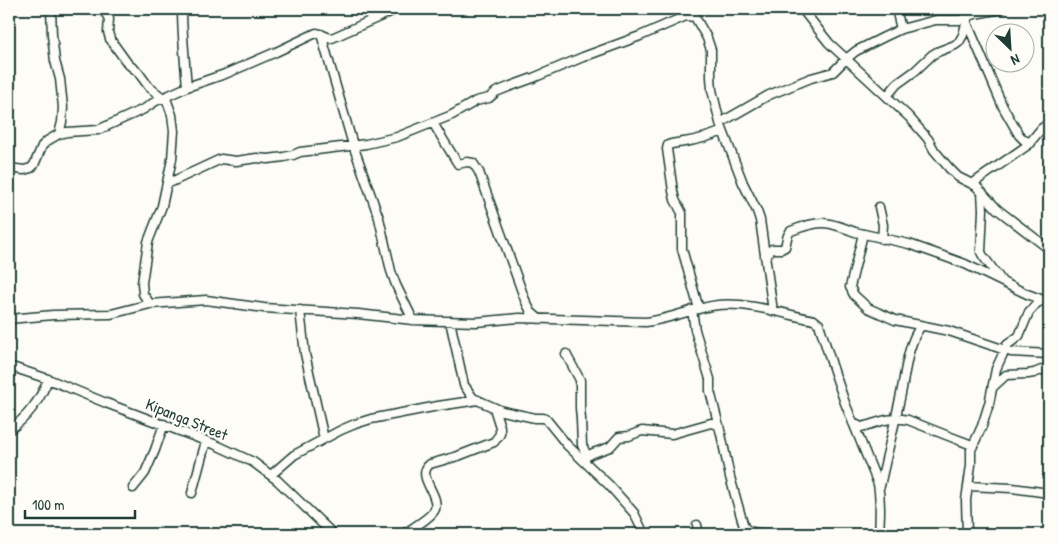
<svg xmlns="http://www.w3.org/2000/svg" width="1058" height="543" font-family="'Patrick Hand',sans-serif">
  <rect width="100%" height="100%" fill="#fdfcf7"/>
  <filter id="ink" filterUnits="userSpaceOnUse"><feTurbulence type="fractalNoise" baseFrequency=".02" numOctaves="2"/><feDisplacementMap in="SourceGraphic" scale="10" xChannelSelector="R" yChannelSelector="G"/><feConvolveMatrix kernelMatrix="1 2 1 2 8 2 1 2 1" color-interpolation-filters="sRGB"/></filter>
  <g filter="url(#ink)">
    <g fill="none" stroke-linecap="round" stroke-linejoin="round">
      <defs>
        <path id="minor" d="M51,9l1,26 3,26 5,18 3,28 -1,15 -3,12
          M103,9l6,10 -1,13 2,7 18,25 10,8 11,15 18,14 5,14 2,16 -2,28 -10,47 -14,36 -6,41 1,11 7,10
          M182,9c0,26 3,52 5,78
          M694,9l1,8 12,21 4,12v27l1,13 8,33 23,60 14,28 3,9 13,91
          M802,9l27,34 80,74 19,22 6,11 15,18 9,9 18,9 21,23 52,40
          M896,9l5,20
          M965,18l38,89 16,28 5,5 7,3
          M321,34l32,111 26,73 12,53 5,14 17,35
          M887,96l10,-12 18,-13 17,-16 5,-3 18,-7 4,-3 4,-7 4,-15
          M433,123l25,41 9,-2 6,1 6,9 46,128 6,12 8,7
          M720,123l49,-28 42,-17 22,-6 13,-13 10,-8 28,-14 17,-8 35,-9h24l15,-6 26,-5
          M9,168l15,2 7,-2 3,-3 8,-19 5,-5 12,-7 8,-2 31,-2 46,-21 12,-8 31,-14 38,-13 51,-22 40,-19c6,0 10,5 16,5l65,-29
          M167,184l54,-25 15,2 21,-3 11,1 16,-2 9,-2 7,-3 66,-8 31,-7 55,-22 24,-14 13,-3 7,-6 15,-6 22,-8 50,-21 57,-21 46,-20 9,1
          M972,184l56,-39 13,-16 8,-6
          M982,192l1,18 -2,42 2,4 18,24
          M879,207l4,18 -1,14
          M863,234l-13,53 4,8 14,13 27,12 54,11 62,21 38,2
          M765,257l7,-8h9l4,-2c2,-6 1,-12 6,-16 10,-4 22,-8 32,-8 9,0 24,6 32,9l54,12 34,12 22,8 62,30 22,8
          M699,309l-17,-60v-36l-7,-13 -2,-9 -6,-42 1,-4c6,-2 11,-2 16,-3 14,-2 27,-6 39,-11
          M300,310l5,44 19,85
          M692,310l3,20 15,49v12l11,43 9,43 14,50c7,8 28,7 39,7
          M9,319l44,-4 58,-1 39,-10 56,-4 58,8 94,6 55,6 63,2 43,-4 127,4c25,-3 47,-14 72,-17 30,-3 67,9 96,15l5,4 1,3 12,38 13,38 33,81c3,17 2,33 1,50
          M450,321l14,64 9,13 29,13 33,7h8l3,1 21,26 42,40 25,28 10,21
          M566,354l14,26v28l1,11 1,26 5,11
          M9,366l39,13 58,24 108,41 39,18 24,18 56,54
          M993,387l13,-12 22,-1 6,-1 15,-6
          M853,423l8,4c17,-4 28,-11 47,-7l43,17 21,8
          M9,430c18,-12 32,-31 39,-51
          M582,459l11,-6 17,-6 9,-10 10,-1 10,-4 3,-1 30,3 39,-11 8,2
          M271,475l23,-20 47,-25 14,-6 16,-5 67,-13 40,-6
          M880,486c6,-28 13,-55 19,-83 6,-23 7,-58 22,-77
          M968,486l44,2 37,5
          M133,488l12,-15 10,-23 9,-26
          M192,493l14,-52
          M697,525l2,9
          M404,534c7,-5 28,-17 31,-25 5,-15 -20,-33 -5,-45l28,-8 36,-14 6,-8v-7l-6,-19
          M967,534l-1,-34 5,-35v-15l11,-24 7,-22 7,-35 11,-24 12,-9 10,-24 8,-9 7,-3"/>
      </defs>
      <use href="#minor" stroke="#1f3d34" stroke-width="11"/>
      <use href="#minor" stroke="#fdfcf7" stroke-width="8"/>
    </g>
  </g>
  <g text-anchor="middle" stroke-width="4.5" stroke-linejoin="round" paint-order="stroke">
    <g font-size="16" fill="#1f3d34" stroke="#fdfcf7">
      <text transform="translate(187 419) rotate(22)" y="6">Kipanga Street</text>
    </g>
  </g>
  <rect width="1058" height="543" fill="none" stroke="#fdfcf7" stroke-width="30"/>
  <rect x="15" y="15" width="1028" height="513" fill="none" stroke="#1f3d34" stroke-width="2" filter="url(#ink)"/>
  <g transform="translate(1010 48) rotate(155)"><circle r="24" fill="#fdfcf7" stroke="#a4b0a9"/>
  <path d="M0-4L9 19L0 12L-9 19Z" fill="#1f3d34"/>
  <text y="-8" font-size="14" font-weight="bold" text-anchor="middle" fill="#1f3d34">N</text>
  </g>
  <path d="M25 510v8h110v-8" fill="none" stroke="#1f3d34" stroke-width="2.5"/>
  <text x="32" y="510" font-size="15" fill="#1f3d34" stroke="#fdfcf7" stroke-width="4" paint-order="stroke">100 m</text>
</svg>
